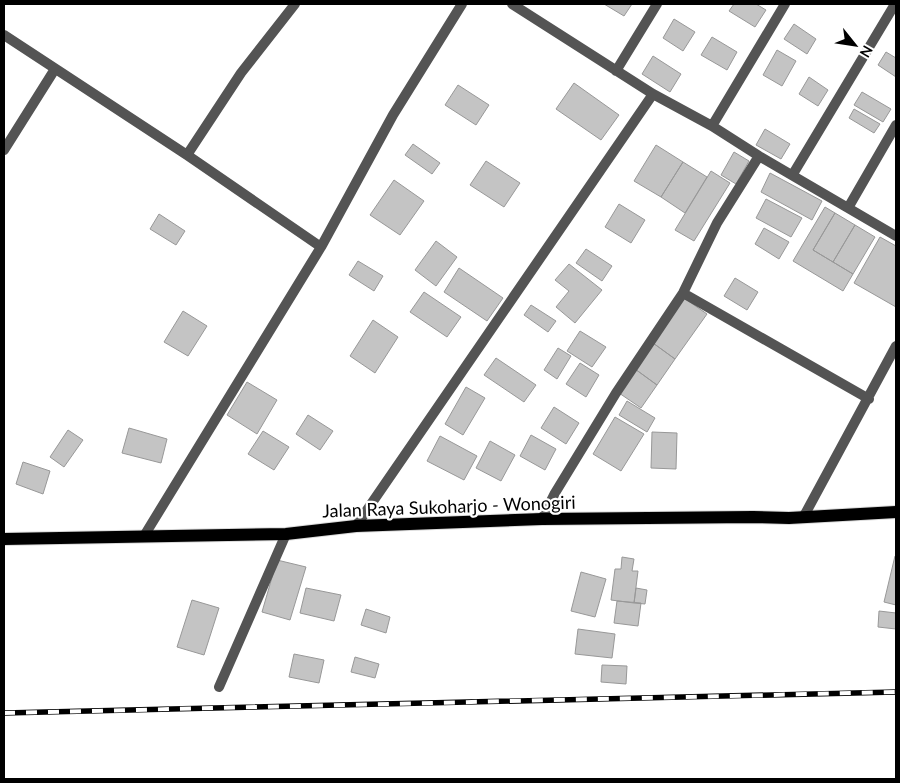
<svg xmlns="http://www.w3.org/2000/svg" width="900" height="783" font-family="Lato,sans-serif">
  <rect width="100%" height="100%" fill="#fff"/>
  <path fill="#c4c4c4" stroke="#989898" d="M604,4h28l-8,12z
    M734,4h22l10,6 -11,17 -26,-16z
    M674,19l21,13 -12,19 -20,-13z
    M794,24l22,15 -9,15 -23,-15z
    M712,37l25,15 -10,18 -26,-15z
    M777,50l19,11 -14,25 -19,-11z
    M886,52l10,6v19l-18,-12z
    M653,56l28,18 -11,18 -28,-18z
    M809,77l19,13 -10,16 -19,-12z
    M574,83l45,32 -18,25 -45,-31z
    M458,85l31,20 -13,20 -31,-20z
    M862,92l29,17 -8,13 -29,-17z
    M854,109l26,15 -6,9 -25,-15z
    M765,129l25,15 -9,15 -25,-14z
    M413,144l27,19 -8,11 -27,-19z
    M656,145l27,17 -22,35 -27,-16z
    M734,152l15,9 -13,23 -15,-9z
    M486,161l34,22 -16,24 -34,-22z
    M683,162l24,15 -22,36 -24,-16z
    M711,171l19,12 -36,58 -19,-11z
    M770,173l52,28 -10,19 -51,-28z
    M394,180l30,21 -24,34 -30,-20z
    M766,199l36,19 -11,19 -35,-19z
    M619,204l26,16 -14,23 -26,-16z
    M825,207l10,6 -22,37 40,24 -10,17 -50,-30z
    M835,213l20,12 -22,37 -20,-12z
    M159,214l26,17 -9,14 -26,-16z
    M855,225l20,12 -22,37 -20,-12z
    M764,228l25,14 -10,17 -24,-15z
    M880,237l16,9v61l-42,-24z
    M436,241l21,16 -21,29 -21,-16z
    M586,249l26,17 -10,15 -26,-18z
    M358,261l25,15 -9,15 -25,-16z
    M569,264l33,26 -27,33 -19,-16 13,-16 -14,-11z
    M459,268l44,30 -16,23 -43,-29z
    M735,278l23,14 -11,18 -23,-14z
    M424,292l37,25 -14,20 -37,-25z
    M684,298l23,16 -32,45 -22,-16z
    M531,305l25,16 -8,11 -24,-17z
    M183,311l24,15 -19,30 -24,-14z
    M373,320l25,17 -23,36 -25,-17z
    M580,331l26,16 -14,20 -25,-16z
    M653,343l22,16 -18,26 -22,-16z
    M558,348l13,8 -14,23 -13,-9z
    M496,358l40,27 -12,17 -40,-27z
    M580,363l19,12 -13,22 -20,-13z
    M635,369l22,16 -16,23 -22,-15z
    M247,382l30,18 -20,34 -30,-19z
    M466,387l19,11 -22,37 -18,-11z
    M627,401l28,17 -8,14 -28,-17z
    M554,407l25,16 -13,21 -25,-16z
    M308,415l25,16 -13,19 -24,-16z
    M615,417l29,17 -23,37 -28,-17z
    M129,428l38,11 -6,24 -39,-10z
    M68,430l15,10 -19,27 -14,-10z
    M263,431l26,16 -15,23 -26,-16z
    M652,432l25,1 -1,36 -25,-1z
    M531,435l25,14 -11,21 -25,-14z
    M440,436l37,20 -13,24 -37,-19z
    M490,441l25,14 -14,26 -25,-13z
    M23,462l27,9 -7,23 -27,-10z
    M895,556l1,1v48l-12,-3z
    M622,557l12,2 -2,12h6l-4,32 -23,-3 4,-31h6z
    M277,560l29,7 -16,53 -28,-8z
    M581,572l25,7 -11,38 -24,-6z
    M306,588l35,7 -7,26 -34,-8z
    M636,588l11,2 -2,14 -11,-1z
    M192,600l27,8 -15,47 -27,-8z
    M617,601l24,2 -3,23 -24,-3z
    M366,609l24,8 -4,16 -25,-8z
    M879,611l17,2v16l-18,-2z
    M578,629l37,5 -3,24 -37,-4z
    M294,654l30,6 -5,23 -30,-6z
    M355,657l24,7 -4,14 -24,-6z
    M602,665l25,1 -1,18 -25,-2z"/>
  <g fill="none" stroke-linecap="round" stroke-linejoin="round">
    <defs>
      <path id="primary" d="M4,539l282,-5 70,-8 186,-7 211,-2 36,1 107,-6"/>
    </defs>
    <use href="#primary" stroke="#dbdbdb" stroke-width="14"/>
    <path stroke="#545454" stroke-width="10" d="M512,4l141,90 59,32 47,30 137,80
      M4,35l183,120 134,92
      M616,71l41,-67
      M712,126l73,-122
      M4,150l51,-81
      M187,155l54,-82 54,-69
      M793,174l102,-170
      M848,208l48,-83
      M683,293l186,106
      M804,516l92,-170
      M542,519l13,-26 61,-100 67,-100 34,-70 42,-67
      M356,526l297,-432
      M144,536l177,-289 72,-132 69,-111
      M219,687l67,-153"/>
    <use href="#primary" stroke="#000" stroke-width="12"/>
    <defs>
      <path id="rail" d="M4,713l892,-21"/>
    </defs>
    <use href="#rail" stroke="#000" stroke-width="5.5"/>
    <use href="#rail" stroke="#fff" stroke-width="4" stroke-dasharray="11" stroke-linecap="butt"/>
  </g>
  <g text-anchor="middle" stroke-width="4.5" stroke-linejoin="round" paint-order="stroke">
    <g font-size="18" fill="#000" stroke="#fff">
      <text transform="translate(449 507) rotate(-2)" y="6">Jalan Raya Sukoharjo - Wonogiri</text>
    </g>
  </g>
  <rect width="900" height="783" fill="none" stroke="#000000" stroke-width="10"/>
  <g transform="translate(855 45) rotate(120)" stroke="#ffffff" stroke-width="4" paint-order="stroke">
  <path d="M0-4L9 19L0 12L-9 19Z" fill="#000000"/>
  <text y="-8" font-size="14" font-weight="bold" text-anchor="middle" fill="#000000">N</text>
  </g>
</svg>
